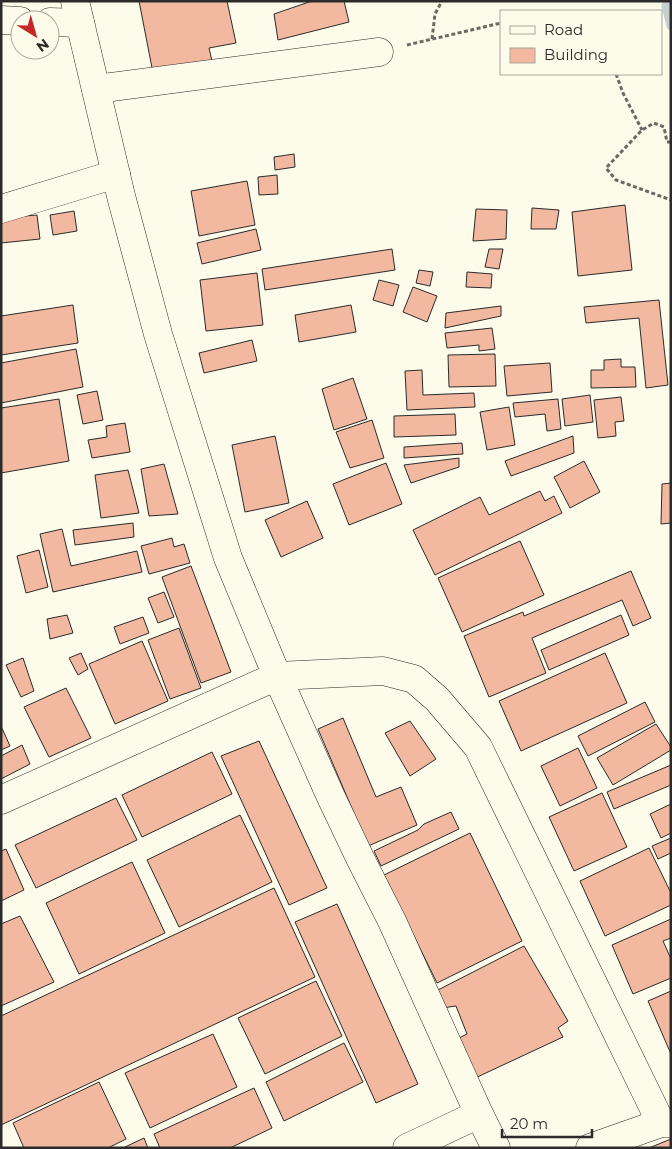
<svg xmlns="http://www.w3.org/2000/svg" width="672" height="1149" font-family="Montserrat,sans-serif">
  <rect width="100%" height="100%" fill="#fdfbea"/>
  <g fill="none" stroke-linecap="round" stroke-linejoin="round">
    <path stroke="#c7d0d0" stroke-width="9" d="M668,1l-2,5 5,20"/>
  </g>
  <path fill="#f2b8a0" stroke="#2b2b2b" d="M139,1h88l9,42 -27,5 3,13 -59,12z
    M312,1h32l5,21 -71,18 -4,-26z
    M294,154l1,13 -20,3 -1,-13z
    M277,175l1,19 -19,1 -1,-18z
    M247,181l8,44 -56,11 -8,-45z
    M625,205l7,65 -54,6 -6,-64z
    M532,208l27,2 -3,19h-25z
    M476,209l31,1 -1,29 -33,2z
    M74,211l3,20 -24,4 -3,-20z
    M37,215l3,24 -39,4v-25z
    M256,229l5,21 -59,14 -5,-21z
    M392,249l3,21 -130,20 -3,-21z
    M489,249h14l-4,20 -14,-2z
    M419,270l14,2 -3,14 -14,-3z
    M467,272l25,2 -1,14 -25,-1z
    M257,273l6,52 -57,6 -6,-51z
    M379,280l20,5 -6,21 -20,-6z
    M413,287l24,9 -10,26 -24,-10z
    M659,300l9,85 -22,3 -7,-70 -53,5 -2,-16z
    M73,305l5,38 -77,12v-39z
    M351,305l5,27 -57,10 -4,-27z
    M501,306v10l-56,12 1,-15z
    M492,328l3,21 -16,2v-6l-32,3 -2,-15z
    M252,340l5,21 -53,12 -5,-20z
    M76,349l7,38 -82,16v-40z
    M495,354l1,32 -47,1 -1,-32z
    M621,359v8h14l1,20 -45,1v-18h13v-10z
    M550,363l2,29 -45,4 -3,-30z
    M422,370l1,25 51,-2 1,14 -68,3 -2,-39z
    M353,378l14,41 -33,11 -12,-41z
    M97,391l6,29 -20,4 -6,-29z
    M590,395l3,27 -28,4 -3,-27z
    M621,397l3,24 -9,1 1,14 -18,2 -4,-38z
    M59,399l10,62 -68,12v-65z
    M558,399l3,30 -14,2 -2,-17 -30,3 -2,-14z
    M509,407l6,38 -28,5 -7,-38z
    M455,414l1,21 -62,2v-21z
    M372,420l12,38 -34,10 -14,-36z
    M125,423l5,29 -38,6 -4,-18 19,-3 -1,-11z
    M275,436l14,67 -44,9 -13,-67z
    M573,436l1,17 -63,23 -6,-15z
    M462,443l1,11 -59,4v-11z
    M459,458v9l-48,16 -7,-18z
    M584,461l16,31 -30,16 -16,-31z
    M386,463l16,41 -53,21 -16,-41z
    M164,464l14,50 -29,2 -8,-47z
    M128,470l11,43 -38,5 -6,-43z
    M671,483v40l-10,1 1,-40z
    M540,491l5,10 9,-5 8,17 -127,62 -22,-45 67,-33 9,18z
    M307,501l16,37 -42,19 -16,-37z
    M133,523l1,14 -59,8 -2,-15z
    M62,529l9,37 66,-15 5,21 -89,20 -13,-58z
    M172,538l2,9 10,-3 6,19 -41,11 -8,-28z
    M520,541l24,54 -82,37 -24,-54z
    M39,550l9,37 -22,6 -9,-37z
    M191,566l40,106 -30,11 -39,-106z
    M631,571l20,47 -18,8 -11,-26 -90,38 14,35 -57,24 -25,-61 59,-24 1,4z
    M164,592l10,25 -16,6 -10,-25z
    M67,615l6,18 -23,6 -3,-20z
    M621,615l8,20 -80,35 -8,-20z
    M143,617l6,16 -29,11 -6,-17z
    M179,628l22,60 -31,11 -22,-59z
    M142,641l26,60 -53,23 -26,-60z
    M81,653l7,16 -10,6 -9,-17z
    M605,653l22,50 -106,48 -22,-50z
    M23,658l11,33 -13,6 -15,-32z
    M66,688l25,50 -42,19 -25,-50z
    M645,702l10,20 -67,34 -10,-20z
    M343,718l33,79 25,-10 16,38 -49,21 -50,-117z
    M410,721l26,38 -26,17 -25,-43z
    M656,724l15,23v3l-58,35 -16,-27z
    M1,726l9,20 -9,4z
    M259,741l68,147 -38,17 -68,-149z
    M22,745l8,19 -29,15v-23z
    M578,748l19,40 -37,18 -19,-40z
    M212,752l20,42 -90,43 -20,-42z
    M671,765v20l-57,24 -7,-17z
    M602,793l25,54 -53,24 -25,-54z
    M116,798l21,42 -101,48 -21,-43z
    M671,804v29l-10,5 -11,-24z
    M451,812l8,17 -78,37 -7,-15 44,-21 6,-6z
    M240,815l32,67 -93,45 -32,-67z
    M470,833l52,108 -85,42 -53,-108z
    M671,838v15l-13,6 -6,-13z
    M649,848l22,45v12l-66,31 -25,-55z
    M6,849l18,41 -23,11v-50z
    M132,862l33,71 -86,41 -33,-71z
    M274,888l41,89 -314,148v-109z
    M337,904l81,180 -42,19 -81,-181z
    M20,916l34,66 -53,24v-82z
    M671,919v19l-8,3 8,18v19l-38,16 -21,-49z
    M524,946l44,75 -10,7 5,9 -90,42 -16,-40 10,-5 -11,-28 -14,2 -6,-17z
    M316,981l26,55 -77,38 -27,-56z
    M671,991v63l-23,-53z
    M213,1034l24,53 -87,41 -25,-55z
    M344,1043l19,39 -79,39 -18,-39z
    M99,1082l27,57 -18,9h-84l-11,-25z
    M254,1088l18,40 -42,20h-70l-6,-14z
    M144,1138l4,10h-25z
    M671,1139v9h-22z"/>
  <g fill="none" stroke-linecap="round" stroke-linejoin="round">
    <defs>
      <path id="street" d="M96,89l283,-37
        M1,209l115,-35
        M1,800l276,-124 106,-5 31,8 23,20 41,48 183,376
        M407,1148l72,-34
        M590,1148l71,-25h10"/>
      <path id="secondary" d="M1,20l19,1
        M50,22l30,1"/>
      <path id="primary" d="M75,1l46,195 37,138 70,224 49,118 54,121 29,61 32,63 87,193 17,34"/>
    </defs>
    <use href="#street" stroke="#2b2b2b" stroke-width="29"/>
    <use href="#secondary" stroke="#2b2b2b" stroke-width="29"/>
    <use href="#primary" stroke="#2b2b2b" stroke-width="29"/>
    <path stroke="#6a6964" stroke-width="3" stroke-dasharray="4 2.5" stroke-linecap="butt" d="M432,39l3,-25 7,-13
      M407,45l94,-22
      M616,74l7,19 19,37
      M671,142h-4l-3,-15 -10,-4 -12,7 -36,38 10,12 55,20"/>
    <use href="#street" stroke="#fdfbea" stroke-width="28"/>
    <use href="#secondary" stroke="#fdfbea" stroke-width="28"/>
    <use href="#primary" stroke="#fdfbea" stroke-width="28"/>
  </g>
  <rect width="672" height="1149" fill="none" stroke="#2b2b2b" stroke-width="5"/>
  <rect x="500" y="10" width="162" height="65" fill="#fdfbea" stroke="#a9a89e"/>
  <rect x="510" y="26" width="25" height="8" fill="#fdfbea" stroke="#a9a89e"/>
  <text x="544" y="35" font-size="15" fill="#2b2b2b">Road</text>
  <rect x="510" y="48" width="25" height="15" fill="#f2b8a0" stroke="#a9a89e"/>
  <text x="544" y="60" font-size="15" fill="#2b2b2b">Building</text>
  <g transform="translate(35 35) rotate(143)"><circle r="24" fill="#fdfbea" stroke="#a9a89e"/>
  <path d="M0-4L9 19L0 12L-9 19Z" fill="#c62828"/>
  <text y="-8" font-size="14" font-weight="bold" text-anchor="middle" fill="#2b2b2b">N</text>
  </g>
  <path d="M502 1129v8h90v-8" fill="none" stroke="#2b2b2b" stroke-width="2.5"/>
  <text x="510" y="1129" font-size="15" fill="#2b2b2b" stroke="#fdfbea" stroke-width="4" paint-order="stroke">20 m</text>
</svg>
